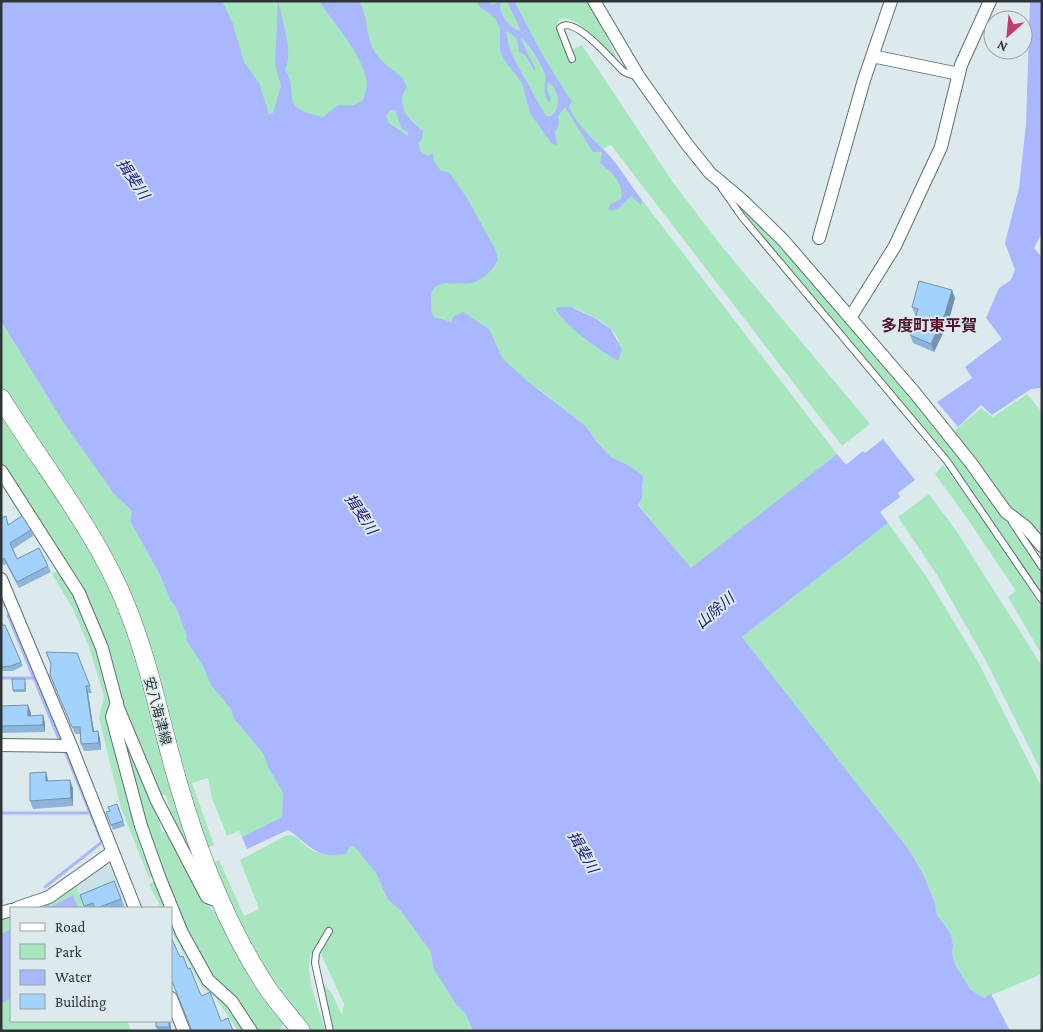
<svg xmlns="http://www.w3.org/2000/svg" width="1043" height="1032" font-family="'Crimson Pro','Noto Sans JP',serif">
  <rect width="100%" height="100%" fill="#dceaee"/>
  <path fill="#c9e1e7" d="M104,864l8,5 17,39h-45l-9,-24z"/>
  <path fill="#a7e6bf" fill-rule="evenodd" d="M207,1h382l28,57c-15,-10 -39,-44 -57,-39 -8,13 8,33 14,45l2,-3 -5,-11 11,-5 90,136 51,67 147,176 -28,22 -231,-301 -8,4 234,305 -146,115 -53,-65 5,-17v-11l-13,-10 -19,-9 -15,-16 -10,-15 -47,-37 -96,-54 -169,-206zM571,307c13,4 42,18 46,30 3,8 1,16 1,24 -26,-18 -42,-21 -53,-53z
    M733,196l44,41 183,218 82,117v23l-92,-135 -219,-261z
    M1,321l62,101 58,79 11,10 -2,10 30,54 11,27 4,3 12,32 -1,3 45,69 3,10 29,34 5,14 15,26 -1,24 -40,20 -3,-6 -12,5 -15,-38 -4,-20 -16,5 22,62 -9,4 -116,-325 -88,-139z
    M1027,394l15,18v134l-12,-11 -77,-103 28,-24 12,9z
    M1,409l103,164 18,41 81,260 -27,-43 -10,-36h-6l-37,-84 -18,-63 -67,-128 -37,-57z
    M943,465l57,77 42,67v46l-34,-58 8,-6 -49,-73 -32,-44z
    M929,494l26,35 87,137v107l-56,-112 -49,-86 -39,-58z
    M888,523l38,53 51,84 65,128v186l-58,24 -13,-8 -15,-24 -4,-12 1,-9 -2,-11 -14,-19 -2,-12 -11,-27 -14,-25 -168,-214z
    M60,570l25,46 13,31 72,261h-9l-12,-24 5,-2 -1,-5 -4,1 -28,-70 -22,-90 5,-22 -15,-49 -16,-38 -21,-35z
    M117,715l33,77 12,40 6,-1 36,70 18,19 63,100 -6,11h-24l-42,-51 -26,-48 -41,-105z
    M287,835c12,0 14,8 23,14 10,6 25,7 36,5l4,-8 5,1 15,17 11,18 7,18 12,10 27,36 4,6 2,16 24,38 8,7 8,18h-139l-12,-49 9,10 11,23 2,-11 -23,-50 -6,-6c-16,14 5,65 11,83h-15l-40,-49 -29,-49 -31,-69 8,-4 25,56 15,-7 -19,-49z
    M75,884l9,24h-57z
    M171,912l77,119h-10l-22,-33 -14,-11 -31,-57z
    M11,913v108h116l4,10h-130v-115z"/>
  <path fill="#a9b7ff" fill-rule="evenodd" d="M1,1h221l11,23 11,38 15,21 10,31 4,-1 8,-27 -6,-22 3,-63c4,20 16,51 7,69 16,26 -9,37 38,47l15,-12h16l9,-5c1,-4 4,-10 4,-15 0,-25 -34,-63 -48,-84h40c10,18 6,35 17,53 9,14 26,17 31,33 -13,19 2,32 16,44l-1,8 -4,4 3,9 7,4 5,-3 1,8 7,10 8,1 18,26 28,51c1,4 3,8 2,12 -2,8 -18,21 -26,22 -15,3 -42,-8 -40,19 1,6 -1,8 3,15l17,5 3,-6 9,-4 26,17 14,30 23,21 60,46 10,15 15,16 19,9 13,10 -1,21 -4,8 53,63 146,-114 9,11 17,-14 2,2 18,-14 32,41 -17,13 2,4 -20,15 8,11 -146,114 168,214 14,25 11,27 2,12 14,19 2,11 -1,9 4,12 15,24 13,8 7,-4 19,37h-537l-8,-18 -8,-7 -24,-38 -2,-16 -31,-42 -12,-10 -12,-27 -21,-26 -5,-1 -4,8c-29,6 -36,-9 -58,-24l-41,19 -5,-12 40,-20 1,-24 -15,-26 -5,-14 -29,-34 -3,-10 -20,-24 -8,-19 -17,-26 1,-3 -12,-32 -4,-3 -11,-27 -30,-54 2,-10 -17,-16 -52,-73 -62,-101zM390,110h5l7,19 6,3v4l-19,-13 -3,-7z
    M476,1h11l6,4 7,-4c-1,13 8,27 21,30l-14,-30h7l29,55 29,46 -3,4c7,19 24,33 37,46 14,14 24,33 36,48l-1,5 -10,-9 -12,12 -8,3 -3,-2 3,-5 10,-5c4,-14 -10,-29 -21,-35l2,-12h-9l-28,-45 -7,9 1,9 -4,7 2,12 -2,1 -4,-2 -21,-30 -8,-30 -18,-23 -4,-10v-21l-5,-11 -15,-11zM506,30l11,9 2,13 7,4 9,16v-4l-15,-31c6,1 23,30 25,37 1,10 -3,18 3,28l3,-2 -4,-11 1,-7c11,7 14,26 3,34h-4c-9,-11 -13,-22 -20,-34 -11,-19 -19,-31 -21,-52z
    M1030,1h12v232l-8,15 8,9v131l-11,1 -39,26 -11,-10 -23,22 -21,-25 35,-24 -7,-11 37,-28 -16,-21 13,-30 12,-8 4,-10 -10,-27 14,-55 7,-64z
    M557,307h14l24,11 16,11 11,21 -4,11c-23,-14 -46,-29 -62,-51z
    M73,895l5,13h-32l-2,-3 5,-2 2,4z
    M11,929v69l-9,5 -1,9v-78z"/>
  <g fill="none" stroke-linecap="round" stroke-linejoin="round">
    <path stroke="#a9b7ff" stroke-width="3" d="M1,597l4,9
      M8,615l51,124
      M1,678h33
      M1,813h89
      M45,887l57,-45 -37,-91"/>
    <defs>
      <path id="service" d="M572,59l-12,-31c13,-15 53,34 63,43 4,3 10,4 15,6
        M721,187l21,30 205,244 95,139
        M1012,522l30,45
        M329,931l-13,22 -1,10 15,68"/>
      <path id="minor" d="M594,1l45,76 47,66 24,30 31,26 42,41 132,153 56,70 35,49 20,15 16,19
        M872,56l87,18
        M819,238l45,-158 27,-79
        M850,318l45,-72 46,-99 20,-82 29,-64
        M1,471l78,122 23,55 16,60 39,93 50,96 13,5
        M1,579l70,167 64,162
        M117,702l-5,15 29,109 19,53 22,54 26,47 24,22 19,29
        M1,745l70,1
        M17,908l32,-11 62,-44
        M1,913l10,-3
        M171,998l13,33"/>
      <path id="secondary" d="M1,398c41,67 96,134 125,207 24,58 35,121 53,181 20,69 46,136 85,197 11,17 25,32 37,48"/>
    </defs>
    <use href="#service" stroke="#616e71" stroke-width="8"/>
    <use href="#minor" stroke="#616e71" stroke-width="14"/>
    <use href="#secondary" stroke="#616e71" stroke-width="19"/>
    <use href="#service" stroke="#fff" stroke-width="6"/>
    <use href="#minor" stroke="#fff" stroke-width="12"/>
    <use href="#secondary" stroke="#fff" stroke-width="18"/>
  </g>
  <path fill="#8cb5d9" d="M955,298l-7,25 -14,29 -21,-9 -3,-8 6,-20h-1l-3,-8z
    M1,518l8,6 22,6 2,6 -20,13 4,10 31,7 3,6 -32,16 -13,-24 -3,1 -2,-4z
    M1,619l2,6 20,41 -10,5h-12z
    M46,652l31,1 15,40h-4l6,38 6,7 1,12 -17,1 -3,-7 -1,-10h-5l-22,-52 -2,-17z
    M26,682v10h-13v-2z
    M1,706l30,7v3l14,7v9l-44,1z
    M48,780v1l25,7v18l-40,3 -3,-8z
    M117,804l8,22 -12,4 -7,-18 4,-1z
    M114,881l10,25 -5,2h-34l-5,-13z
    M156,1021h14l1,10h-13l-2,-4z"/>
  <path fill="#7293b0" d="M952,290l3,8 -7,25 -14,29 -3,-8z
    M86,686l2,7 7,46 -2,-7z
    M28,705l3,8v10l-3,-7z
    M43,715l2,8v9l-2,-7z
    M98,731l2,7 1,12 -2,-7z
    M46,772l2,8v8l-2,-7z
    M70,780l3,8v18l-2,-8z
    M169,1021h1l1,10 -2,-4z"/>
  <path fill="#a3d2fc" stroke="#7293b0" d="M919,281l33,9 -7,24 -14,30 -21,-9 8,-26 -6,-2z
    M6,516l2,9 14,-9 9,14 -21,13 7,16 22,-11 9,18 -31,16 -13,-24 -3,1v-41z
    M1,625h4l16,37 -10,4 -10,1z
    M46,652l31,1 13,33h-4l7,46 5,-1 1,12 -18,1 -1,-17h-8l-22,-52 1,-11z
    M12,679h13v11h-12z
    M28,705v11l15,-1v10l-42,1v-20z
    M46,772v9l24,-1 1,18 -41,3v-28z
    M117,804l6,17 -12,4 -5,-13 4,-1 -2,-4z
    M114,881l7,18 -24,9h-2l-2,-5 -9,3 -4,-11z
    M171,937l9,20 3,-1 5,13 2,-1 10,25 2,3 8,-4 11,29 7,-3 5,13h-41l-21,-52z
    M156,1021h13v6h-13z"/>
  <g text-anchor="middle" stroke-width="4" stroke-linejoin="round" paint-order="stroke">
    <g font-size="14" fill="#2f3536" stroke="#dceaee">
      <text transform="translate(158 711) rotate(75)" y="5">安八海津線</text>
    </g>
    <g font-size="15" font-style="italic" fill="#1f157a" stroke="#dceaee">
      <text transform="translate(133 179) rotate(56)" y="5">揖斐川</text>
      <text transform="translate(361 514) rotate(56)" y="5">揖斐川</text>
      <text transform="translate(715 611) rotate(-41)" y="5">山除川</text>
      <text transform="translate(583 852) rotate(60)" y="5">揖斐川</text>
    </g>
    <g font-size="16" font-weight="bold" fill="#55122a" stroke="#dceaee">
      <text x="929" y="331">多度町東平賀</text>
    </g>
  </g>
  <rect width="1043" height="1032" fill="none" stroke="#2f3536" stroke-width="5"/>
  <rect x="10" y="907" width="162" height="115" fill="#dceaee" stroke="#97a2a4"/>
  <rect x="20" y="923" width="25" height="8" fill="#ffffff" stroke="#97a2a4"/>
  <text x="55" y="932" font-size="15" fill="#2f3536">Road</text>
  <rect x="20" y="944" width="25" height="15" fill="#a7e6bf" stroke="#97a2a4"/>
  <text x="55" y="957" font-size="15" fill="#2f3536">Park</text>
  <rect x="20" y="970" width="25" height="15" fill="#a9b7ff" stroke="#97a2a4"/>
  <text x="55" y="982" font-size="15" fill="#2f3536">Water</text>
  <rect x="20" y="994" width="25" height="15" fill="#a3d2fc" stroke="#97a2a4"/>
  <text x="55" y="1007" font-size="15" fill="#2f3536">Building</text>
  <g transform="translate(1008 35) rotate(207)"><circle r="24" fill="#dceaee" stroke="#97a2a4"/>
  <path d="M0-4L9 19L0 12L-9 19Z" fill="#c63a6b"/>
  <text y="-8" font-size="14" font-weight="bold" text-anchor="middle" fill="#2f3536">N</text>
  </g>
</svg>
